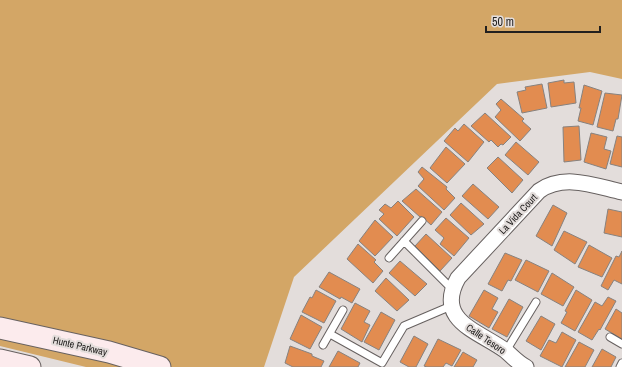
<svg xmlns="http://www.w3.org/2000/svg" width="622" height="367" viewBox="0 0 622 367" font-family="'Archivo Narrow',sans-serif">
  <rect width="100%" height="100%" fill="#e3dddb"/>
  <!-- green -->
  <path fill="#d3a666" d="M 0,0 L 622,0 L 622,79 L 590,72 L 497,84 L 294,277 L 264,367 L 86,367 L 0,346 Z"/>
  <!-- building -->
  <path fill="#e28c50" stroke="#87827f" d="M 564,80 L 564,83 L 574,82 L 576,103 L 551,107 L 548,83 Z
    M 542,84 L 547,108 L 522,113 L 517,92 L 526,90 L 525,87 Z
    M 584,85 L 602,91 L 593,125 L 578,121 L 581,108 L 579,108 Z
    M 605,93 L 622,95 L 618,119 L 616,119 L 613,131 L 597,127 Z
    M 501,99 L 524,119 L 522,121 L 531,129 L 520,141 L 495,117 L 501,110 L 496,104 Z
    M 485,113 L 511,137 L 503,145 L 501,144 L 498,147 L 491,140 L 489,142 L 471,126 Z
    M 464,124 L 484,142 L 468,162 L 444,141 L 455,128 L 458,131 Z
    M 579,126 L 581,160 L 564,162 L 563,127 Z
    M 591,133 L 607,137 L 604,149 L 611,151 L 606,169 L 584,162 Z
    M 617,136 L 622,137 L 622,167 L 610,164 Z
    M 516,142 L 539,162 L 528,175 L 505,155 Z
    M 446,147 L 465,164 L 447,183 L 430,168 Z
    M 498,157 L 523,180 L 512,193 L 487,168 Z
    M 422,167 L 447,187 L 446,189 L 455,198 L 444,210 L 418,186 L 424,179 L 418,172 Z
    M 473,184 L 499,207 L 488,219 L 462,196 Z
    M 416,189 L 442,212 L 431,225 L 421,216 L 420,217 L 402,201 Z
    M 398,201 L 414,217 L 397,236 L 379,219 L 384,214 L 379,210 L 385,204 L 391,208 Z
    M 461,203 L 484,224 L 471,235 L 450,215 Z
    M 553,205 L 567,213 L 552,246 L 536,236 Z
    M 608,209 L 622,212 L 622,237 L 604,233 Z
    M 446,218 L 469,238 L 454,256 L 440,244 L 444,238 L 435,230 Z
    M 375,220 L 393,237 L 375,256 L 359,241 Z
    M 564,231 L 587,242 L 575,264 L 554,250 Z
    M 426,234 L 452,258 L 440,271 L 415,246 Z
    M 358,244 L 376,260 L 374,262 L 383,271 L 373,283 L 347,259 Z
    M 589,245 L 612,258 L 602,277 L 578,267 Z
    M 622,251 L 622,284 L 614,280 L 608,290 L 601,286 L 616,256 L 619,257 Z
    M 505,253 L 522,260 L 511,281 L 508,280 L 502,291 L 488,284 Z
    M 526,260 L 549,271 L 538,292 L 515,280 Z
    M 400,261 L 427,284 L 415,296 L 389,273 Z
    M 329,272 L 360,289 L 352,303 L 341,297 L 340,299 L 319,287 Z
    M 552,273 L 574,287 L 563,306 L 541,294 Z
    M 386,278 L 409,300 L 397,311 L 375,291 Z
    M 316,290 L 336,301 L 324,323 L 302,312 L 310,297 L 312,298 Z
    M 484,290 L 498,298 L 492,309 L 498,312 L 489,328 L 469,316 Z
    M 576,290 L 592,300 L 575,331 L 561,323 L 567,312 L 565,311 Z
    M 608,297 L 616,301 L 600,330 L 599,329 L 592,340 L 578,332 L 595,302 L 602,306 Z
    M 509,299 L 523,307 L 507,337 L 492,329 Z
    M 355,303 L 370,311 L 364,322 L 370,325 L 362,342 L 341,329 Z
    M 616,309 L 622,313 L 622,339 L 605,329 Z
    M 381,312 L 395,320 L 379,350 L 364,342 Z
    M 301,315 L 322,327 L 310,349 L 290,339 Z
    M 541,316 L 555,324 L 541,350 L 526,341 Z
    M 562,332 L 576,340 L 562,367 L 540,356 L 549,340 L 556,343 Z
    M 414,336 L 428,344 L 416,367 L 409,367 L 400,362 Z
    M 438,339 L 461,350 L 452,366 L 446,363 L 443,367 L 427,367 L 424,366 Z
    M 579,342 L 594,350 L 585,367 L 565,367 Z
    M 290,346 L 312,354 L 312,356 L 324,361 L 321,367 L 293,367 L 285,363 Z
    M 602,349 L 616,357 L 611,367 L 592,367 Z
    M 338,351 L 360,363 L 358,367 L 329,367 Z
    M 463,352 L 477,360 L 473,367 L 454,367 Z"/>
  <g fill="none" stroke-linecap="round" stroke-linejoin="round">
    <!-- service casing -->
    <g stroke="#676160" stroke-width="9">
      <path id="service" d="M 404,241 L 452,289
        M 389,258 L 422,221
        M 330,334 L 382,363 L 404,326 L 451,306
        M 610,337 L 622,344
        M 323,345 L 343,310
        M 506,351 L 536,302
        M 620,367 L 622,363"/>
    </g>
    <!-- minor casing -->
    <g stroke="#676160" stroke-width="17">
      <path id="minor" d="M 526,367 C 518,363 513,357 506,351 C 479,331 434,321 458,278 L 539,191 C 564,173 595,186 622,192"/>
    </g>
    <!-- secondary casing -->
    <g stroke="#676160" stroke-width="23">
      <path id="secondary" d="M 0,328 L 109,352 L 160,367
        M 0,360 L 30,367"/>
    </g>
    <!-- service -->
    <use href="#service" stroke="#fff" stroke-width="7"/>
    <!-- minor -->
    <use href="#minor" stroke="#fff" stroke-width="15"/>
    <!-- secondary -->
    <use href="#secondary" stroke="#fcebed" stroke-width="21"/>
  </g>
  <g text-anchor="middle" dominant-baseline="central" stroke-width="4" stroke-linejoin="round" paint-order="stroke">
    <!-- street labels -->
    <g font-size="10" fill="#22201f" stroke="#e3dddb">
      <text transform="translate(518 214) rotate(-47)">La Vida Court</text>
      <text transform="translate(486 339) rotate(34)">Calle Tesoro</text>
      <text transform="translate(80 346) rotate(13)">Hunte Parkway</text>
    </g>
  </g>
  <!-- scale -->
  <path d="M486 26v6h114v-6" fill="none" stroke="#22201f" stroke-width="2"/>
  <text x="492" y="26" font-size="12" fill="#22201f" stroke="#e3dddb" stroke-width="3" paint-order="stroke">50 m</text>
</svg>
